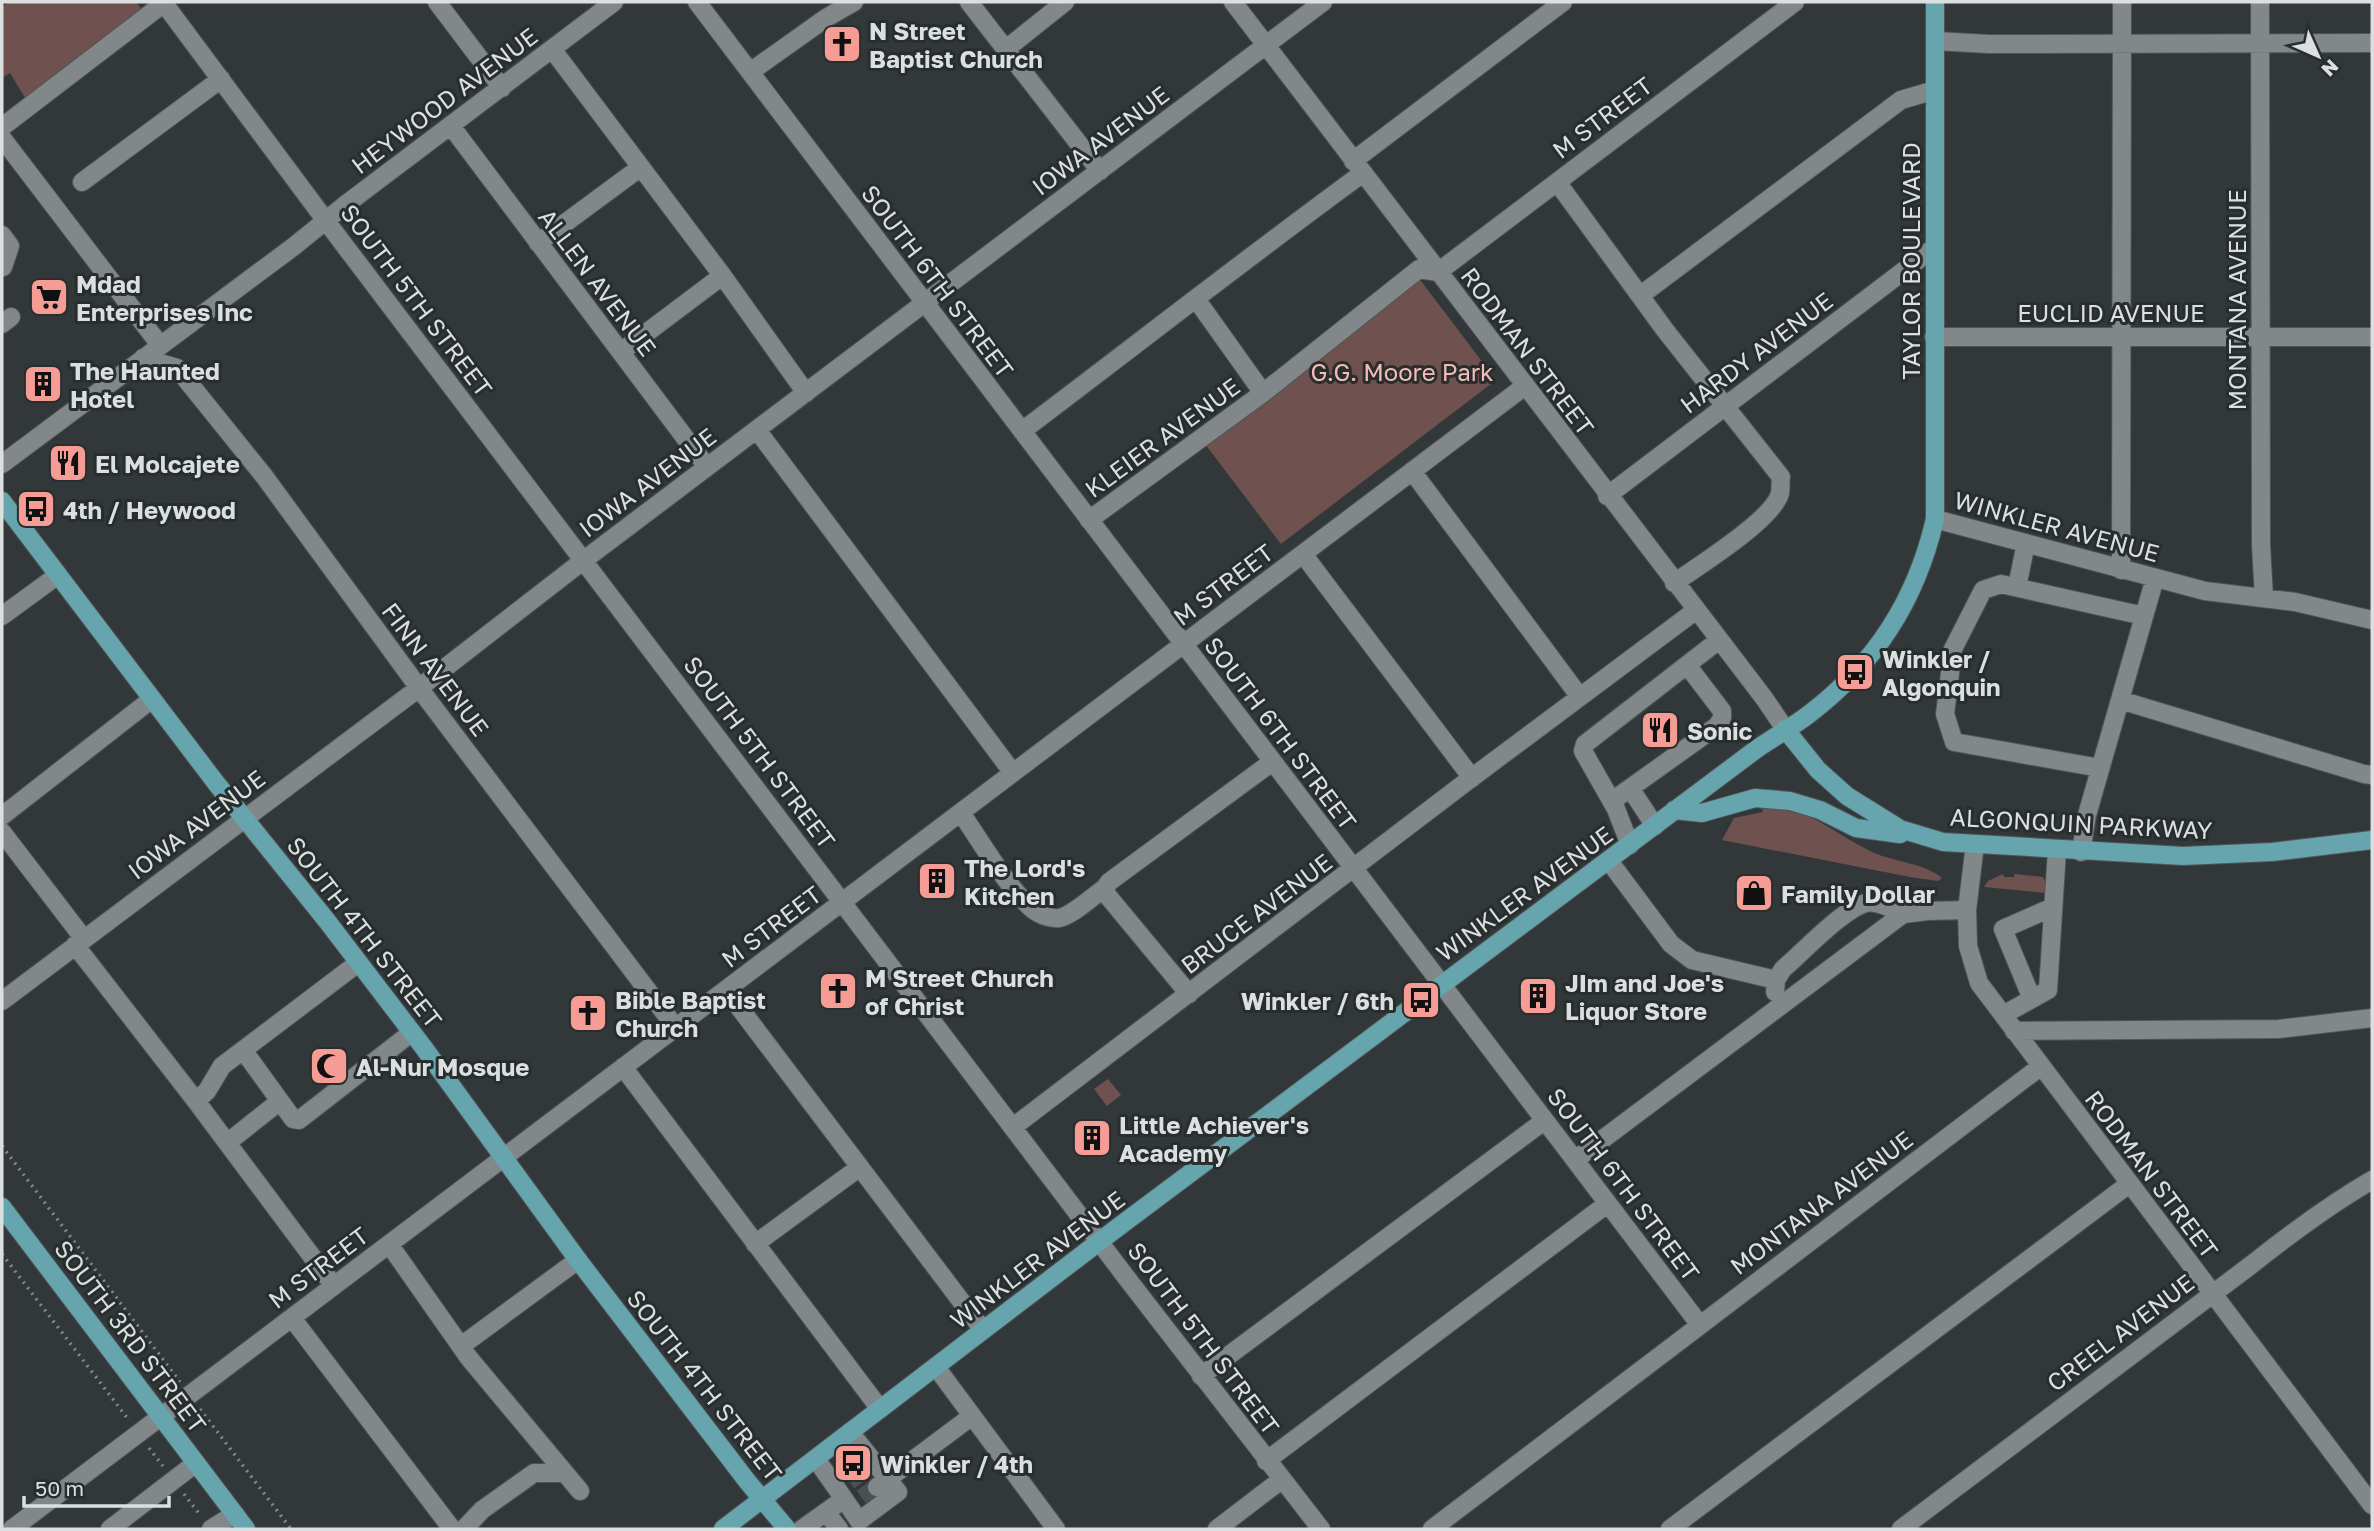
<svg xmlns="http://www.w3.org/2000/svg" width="2374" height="1531" viewBox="0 0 2374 1531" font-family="'Golos Text',sans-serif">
  <rect width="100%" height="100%" fill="#323839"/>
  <!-- green -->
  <path fill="#6f524f" d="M 9,2 L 136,2 L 144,12 L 27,101 L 10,73 L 2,78 L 2,7 Z
    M 1418,277 L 1496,380 L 1281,544 L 1205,444 Z
    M 1762,807 L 1788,809 L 1788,811 L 1800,814 L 1801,812 C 1826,824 1849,841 1874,853 C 1895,862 1924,863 1942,878 L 1938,881 L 1910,877 L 1722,840 L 1734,818 L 1763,812 Z
    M 2003,874 L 2004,877 L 2014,877 L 2014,874 L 2043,877 L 2047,885 L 2046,893 L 1984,887 L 1988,881 Z
    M 1108,1079 L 1121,1095 L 1107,1106 L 1094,1089 Z"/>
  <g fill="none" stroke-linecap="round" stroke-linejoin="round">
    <!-- minor-tunnel -->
    <path stroke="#4b5152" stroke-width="18" stroke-dasharray="18 9" stroke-linecap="butt" d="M 849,1481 L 864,1470
      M 862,1498 L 877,1487"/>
    <!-- minor casing -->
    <g stroke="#505555" stroke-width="20">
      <path id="minor" d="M 163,2 L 326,221 L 1129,1281 L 1321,1529
        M 437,2 L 502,88
        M 697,2 L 1700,1325
        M 969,2 L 1100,171
        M 1233,2 L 1764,698 L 1785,729
        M 2260,2 L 2261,545 L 2264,598
        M 1935,41 L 1989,44 L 2372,43
        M 552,49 L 722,275 L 806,393
        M 1006,49 L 1065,2
        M 750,72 L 826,18 L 854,2
        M 451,126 L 707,467
        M 2,127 L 164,3
        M 2,138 L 160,345
        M 1353,161 L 1563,2
        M 82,182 L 221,79
        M 1557,182 L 1665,330 L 1781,477 C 1780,482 1781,488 1780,493 C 1774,519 1697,567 1674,583
        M 2,235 L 10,246 L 3,267
        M 538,243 L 641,167
        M 1641,295 L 1901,100 L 1935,90
        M 1196,299 L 1263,393
        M 2,324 L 11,317
        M 1934,337 L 2372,337
        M 621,352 L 722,276
        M 143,358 L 177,368 L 264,476 L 419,688 L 676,1028
        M 757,430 L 1013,773
        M 1022,431 C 1136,345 1248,257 1363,173
        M 2,464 L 293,247 L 345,205 L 614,2
        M 1412,471 L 1580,697
        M 1607,496 L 1935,247
        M 1935,519 L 2205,591 L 2295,602 L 2372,620
        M 1089,520 L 1263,393 L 1419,269 L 1438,272 L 1795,2
        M 1303,554 L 1472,778
        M 2121,570 L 2122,2
        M 2017,587 L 2026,543
        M 2,616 L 58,575
        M 2120,700 L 2364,774 L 2372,775
        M 2100,768 L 1954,742 L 1945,714 L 1953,649 L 1983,590 L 2001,584 L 2144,616
        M 1630,788 L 1655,826
        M 1612,801 L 1717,726 L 1722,718 L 1722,711 L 1687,665
        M 961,813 C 982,843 1003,881 1029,906 C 1037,914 1049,919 1059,918 C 1072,916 1094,895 1105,888
        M 2,816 L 152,699
        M 2,832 L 84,939
        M 1975,844 L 1967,910 L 1968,946 L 1979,983 L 2372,1505
        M 1630,845 L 1616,809 L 1583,751 L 1585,744 L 1719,640
        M 2081,852 L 2087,815 L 2155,578
        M 1609,861 L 1671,944 L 1692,960 L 1776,980
        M 75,945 L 196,1101 L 334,1286
        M 726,990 L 983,1330
        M 1775,992 L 1776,980 L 1783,969 C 1803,952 1843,909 1866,903 C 1878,900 1892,909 1903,914
        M 1189,994 L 1107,895 L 1105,888 L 1109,882 L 1272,762
        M 2032,999 L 2003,929 L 2053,907
        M 2,1001 L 419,688 L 584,560 L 1323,2
        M 2003,1015 L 2048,990 L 2057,850
        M 2014,1031 L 2279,1029 L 2372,1018
        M 623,1067 L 880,1409
        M 196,1101 L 207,1091 L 222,1066 L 358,963
        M 280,1101 L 293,1119 L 299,1120 L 411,1033
        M 1013,1127 L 1466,782 L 1695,611
        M 227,1143 L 280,1101 L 243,1050
        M 1575,1160 L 1903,914 L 1928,911 L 1967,910
        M 389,1244 L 469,1358 L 580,1491
        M 755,1244 L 860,1167
        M 292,1318 L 452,1529
        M 461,1346 L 578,1260
        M 936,1367 L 1056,1529
        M 1201,1376 L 1544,1121
        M 816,1459 L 844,1499
        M 1266,1461 L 1607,1204
        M 877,1487 L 972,1416
        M 826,1512 L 839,1529
        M 12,1529 L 1525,386
        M 110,1529 L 196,1463
        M 211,1529 L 235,1514
        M 464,1529 L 482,1510 L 534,1473 L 564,1473
        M 802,1529 L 844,1499 L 859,1521 L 898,1492 L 850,1432
        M 1217,1529 L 1281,1480
        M 1432,1529 L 2040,1067
        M 1670,1529 L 2129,1184
        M 1901,1529 L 2251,1265 C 2290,1234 2329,1205 2372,1180"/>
    </g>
    <!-- major casing -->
    <g stroke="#505555" stroke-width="20">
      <path id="major" d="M 2,501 L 216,783 L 327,921 L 424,1048 L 578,1260 L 747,1481 L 787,1529
        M 1785,729 L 1818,770 L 1847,796 L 1900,829 L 1943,842 L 2183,856 L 2272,852 L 2372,840
        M 1674,810 L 1702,813 L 1755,798 L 1790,801 L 1820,810 L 1856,828 L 1900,834
        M 2,1207 L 246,1529
        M 723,1529 L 1121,1225 L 1758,748 C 1774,737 1792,727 1808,715 C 1875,664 1916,601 1935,519 L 1935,2"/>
    </g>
    <!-- path -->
    <path stroke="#838889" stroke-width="3.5" stroke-dasharray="2 5" stroke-linecap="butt" d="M 2,1146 L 180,1382
      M 2,1254 L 128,1419
      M 200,1409 L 291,1529
      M 194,1423 L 204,1415
      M 149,1448 L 163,1466
      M 184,1494 L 201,1516"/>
    <!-- minor -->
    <use href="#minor" stroke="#828889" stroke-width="18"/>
    <!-- major -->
    <use href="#major" stroke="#66a4ae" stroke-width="18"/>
  </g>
  <!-- icons -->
  <defs>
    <g id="church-square" transform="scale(2.0125)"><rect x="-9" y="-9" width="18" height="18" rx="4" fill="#f59c95" stroke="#282e2e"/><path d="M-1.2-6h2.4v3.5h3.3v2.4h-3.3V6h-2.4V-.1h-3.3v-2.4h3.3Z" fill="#111"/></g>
    <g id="supermarket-square" transform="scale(2.0125)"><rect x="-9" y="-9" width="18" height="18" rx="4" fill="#f59c95" stroke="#282e2e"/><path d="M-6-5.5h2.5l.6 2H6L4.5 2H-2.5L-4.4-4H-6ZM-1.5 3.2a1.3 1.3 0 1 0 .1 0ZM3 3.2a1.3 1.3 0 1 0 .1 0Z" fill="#111"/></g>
    <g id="building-square" transform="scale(2.0125)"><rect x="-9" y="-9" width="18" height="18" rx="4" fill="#f59c95" stroke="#282e2e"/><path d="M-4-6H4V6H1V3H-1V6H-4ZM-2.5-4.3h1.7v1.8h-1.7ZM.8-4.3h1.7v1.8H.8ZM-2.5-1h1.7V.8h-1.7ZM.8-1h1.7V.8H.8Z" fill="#111"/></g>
    <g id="restaurant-square" transform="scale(2.0125)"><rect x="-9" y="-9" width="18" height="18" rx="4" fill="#f59c95" stroke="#282e2e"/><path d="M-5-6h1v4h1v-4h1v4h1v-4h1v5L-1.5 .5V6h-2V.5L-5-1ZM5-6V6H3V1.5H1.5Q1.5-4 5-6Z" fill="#111"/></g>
    <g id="bus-square" transform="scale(2.0125)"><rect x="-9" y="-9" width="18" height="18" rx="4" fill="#f59c95" stroke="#282e2e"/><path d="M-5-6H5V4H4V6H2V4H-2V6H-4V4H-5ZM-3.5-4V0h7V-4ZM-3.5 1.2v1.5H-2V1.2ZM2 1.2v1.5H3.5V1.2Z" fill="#111"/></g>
    <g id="shop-square" transform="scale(2.0125)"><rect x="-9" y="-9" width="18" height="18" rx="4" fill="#f59c95" stroke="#282e2e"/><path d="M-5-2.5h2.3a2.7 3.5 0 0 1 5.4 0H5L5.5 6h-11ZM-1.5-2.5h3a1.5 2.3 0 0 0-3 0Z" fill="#111"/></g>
    <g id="mosque-square" transform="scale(2.0125)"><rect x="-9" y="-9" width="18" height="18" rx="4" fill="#f59c95" stroke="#282e2e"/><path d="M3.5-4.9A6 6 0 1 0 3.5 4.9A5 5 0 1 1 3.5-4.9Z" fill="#111"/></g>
  </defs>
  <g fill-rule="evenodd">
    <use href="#church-square" x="842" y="44"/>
    <use href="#supermarket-square" x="49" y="297"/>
    <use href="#building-square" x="43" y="384"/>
    <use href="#restaurant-square" x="68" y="463"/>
    <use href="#bus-square" x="36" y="509"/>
    <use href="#bus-square" x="1855" y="672"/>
    <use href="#restaurant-square" x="1660" y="730"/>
    <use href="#building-square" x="937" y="881"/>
    <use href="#shop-square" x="1754" y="893"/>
    <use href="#church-square" x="838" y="991"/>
    <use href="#building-square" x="1538" y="996"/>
    <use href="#bus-square" x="1421" y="1000"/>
    <use href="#church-square" x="588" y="1013"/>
    <use href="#mosque-square" x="329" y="1066"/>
    <use href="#building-square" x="1092" y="1138"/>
    <use href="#bus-square" x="853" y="1463"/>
  </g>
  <g text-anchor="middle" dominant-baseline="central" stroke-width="6" stroke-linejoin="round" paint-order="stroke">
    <!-- poi labels -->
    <g font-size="24" font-weight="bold" fill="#dbdfdf" stroke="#282e2e" text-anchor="start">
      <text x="869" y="30">N Street<tspan x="869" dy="28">Baptist Church</tspan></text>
      <text x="76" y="283">Mdad<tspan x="76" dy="28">Enterprises Inc</tspan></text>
      <text x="70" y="370">The Haunted<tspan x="70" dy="28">Hotel</tspan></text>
      <text x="95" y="463">El Molcajete</text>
      <text x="63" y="509">4th / Heywood</text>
      <text x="1882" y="658">Winkler /<tspan x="1882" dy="28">Algonquin</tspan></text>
      <text x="1687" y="730">Sonic</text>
      <text x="964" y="867">The Lord's<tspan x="964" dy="28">Kitchen</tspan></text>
      <text x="1781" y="893">Family Dollar</text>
      <text x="865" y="977">M Street Church<tspan x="865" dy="28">of Christ</tspan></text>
      <text x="1565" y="982">JIm and Joe's<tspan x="1565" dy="28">Liquor Store</tspan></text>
      <text x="615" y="999">Bible Baptist<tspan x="615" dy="28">Church</tspan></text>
      <text x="1394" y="1000" text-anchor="end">Winkler / 6th</text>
      <text x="356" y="1066">Al-Nur Mosque</text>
      <text x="1119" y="1124">Little Achiever's<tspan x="1119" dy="28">Academy</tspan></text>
      <text x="880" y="1463">Winkler / 4th</text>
    </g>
    <!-- street labels -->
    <g font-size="24" fill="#dbdfdf" stroke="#282e2e">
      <text transform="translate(444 100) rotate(-37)">HEYWOOD AVENUE</text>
      <text transform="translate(1602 117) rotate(-37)">M STREET</text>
      <text transform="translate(1100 140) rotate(-37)">IOWA AVENUE</text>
      <text transform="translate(1910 261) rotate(-90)">TAYLOR BOULEVARD</text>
      <text transform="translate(938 281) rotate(53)">SOUTH 6TH STREET</text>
      <text transform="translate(598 282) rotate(53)">ALLEN AVENUE</text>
      <text transform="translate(417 300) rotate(53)">SOUTH 5TH STREET</text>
      <text transform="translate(2236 300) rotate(-90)">MONTANA AVENUE</text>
      <text x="2111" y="312">EUCLID AVENUE</text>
      <text transform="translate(1528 351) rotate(53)">RODMAN STREET</text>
      <text transform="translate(1756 352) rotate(-37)">HARDY AVENUE</text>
      <text transform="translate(1162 437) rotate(-36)">KLEIER AVENUE</text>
      <text transform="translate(647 482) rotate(-37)">IOWA AVENUE</text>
      <text transform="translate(2057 526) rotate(15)">WINKLER AVENUE</text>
      <text transform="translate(1223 584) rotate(-37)">M STREET</text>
      <text transform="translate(436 669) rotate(53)">FINN AVENUE</text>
      <text transform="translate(1281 733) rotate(53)">SOUTH 6TH STREET</text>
      <text transform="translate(760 752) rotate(53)">SOUTH 5TH STREET</text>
      <text transform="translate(2081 823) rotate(3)">ALGONQUIN PARKWAY</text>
      <text transform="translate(196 824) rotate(-37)">IOWA AVENUE</text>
      <text transform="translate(1524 893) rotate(-36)">WINKLER AVENUE</text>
      <text transform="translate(1256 913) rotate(-37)">BRUCE AVENUE</text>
      <text transform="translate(771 926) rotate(-37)">M STREET</text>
      <text transform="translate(365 932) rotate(52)">SOUTH 4TH STREET</text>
      <text transform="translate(2152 1174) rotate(53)">RODMAN STREET</text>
      <text transform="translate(1624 1184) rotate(53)">SOUTH 6TH STREET</text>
      <text transform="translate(1821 1202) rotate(-37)">MONTANA AVENUE</text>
      <text transform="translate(1037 1259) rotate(-37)">WINKLER AVENUE</text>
      <text transform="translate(318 1267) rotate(-37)">M STREET</text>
      <text transform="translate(2120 1332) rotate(-37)">CREEL AVENUE</text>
      <text transform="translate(131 1336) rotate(53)">SOUTH 3RD STREET</text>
      <text transform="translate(1204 1338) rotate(53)">SOUTH 5TH STREET</text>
      <text transform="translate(705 1385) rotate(52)">SOUTH 4TH STREET</text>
    </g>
    <!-- park labels -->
    <g font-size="24" fill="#f6bbb6" stroke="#282e2e">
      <text x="1402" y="371">G.G. Moore Park</text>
    </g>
  </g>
  <!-- border -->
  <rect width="2374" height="1531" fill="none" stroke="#dbdfdf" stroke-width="7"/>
  <!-- north arrow -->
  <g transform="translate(2318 56) rotate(135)" stroke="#282e2e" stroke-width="5" paint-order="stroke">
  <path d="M0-5L12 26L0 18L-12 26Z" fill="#dbdfdf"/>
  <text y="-10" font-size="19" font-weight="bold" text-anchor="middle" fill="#dbdfdf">N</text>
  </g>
  <!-- scale -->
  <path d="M24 1496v10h145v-10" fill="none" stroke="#dbdfdf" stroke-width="3.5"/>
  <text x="35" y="1496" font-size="21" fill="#dbdfdf" stroke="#282e2e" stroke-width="5" paint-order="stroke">50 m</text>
</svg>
